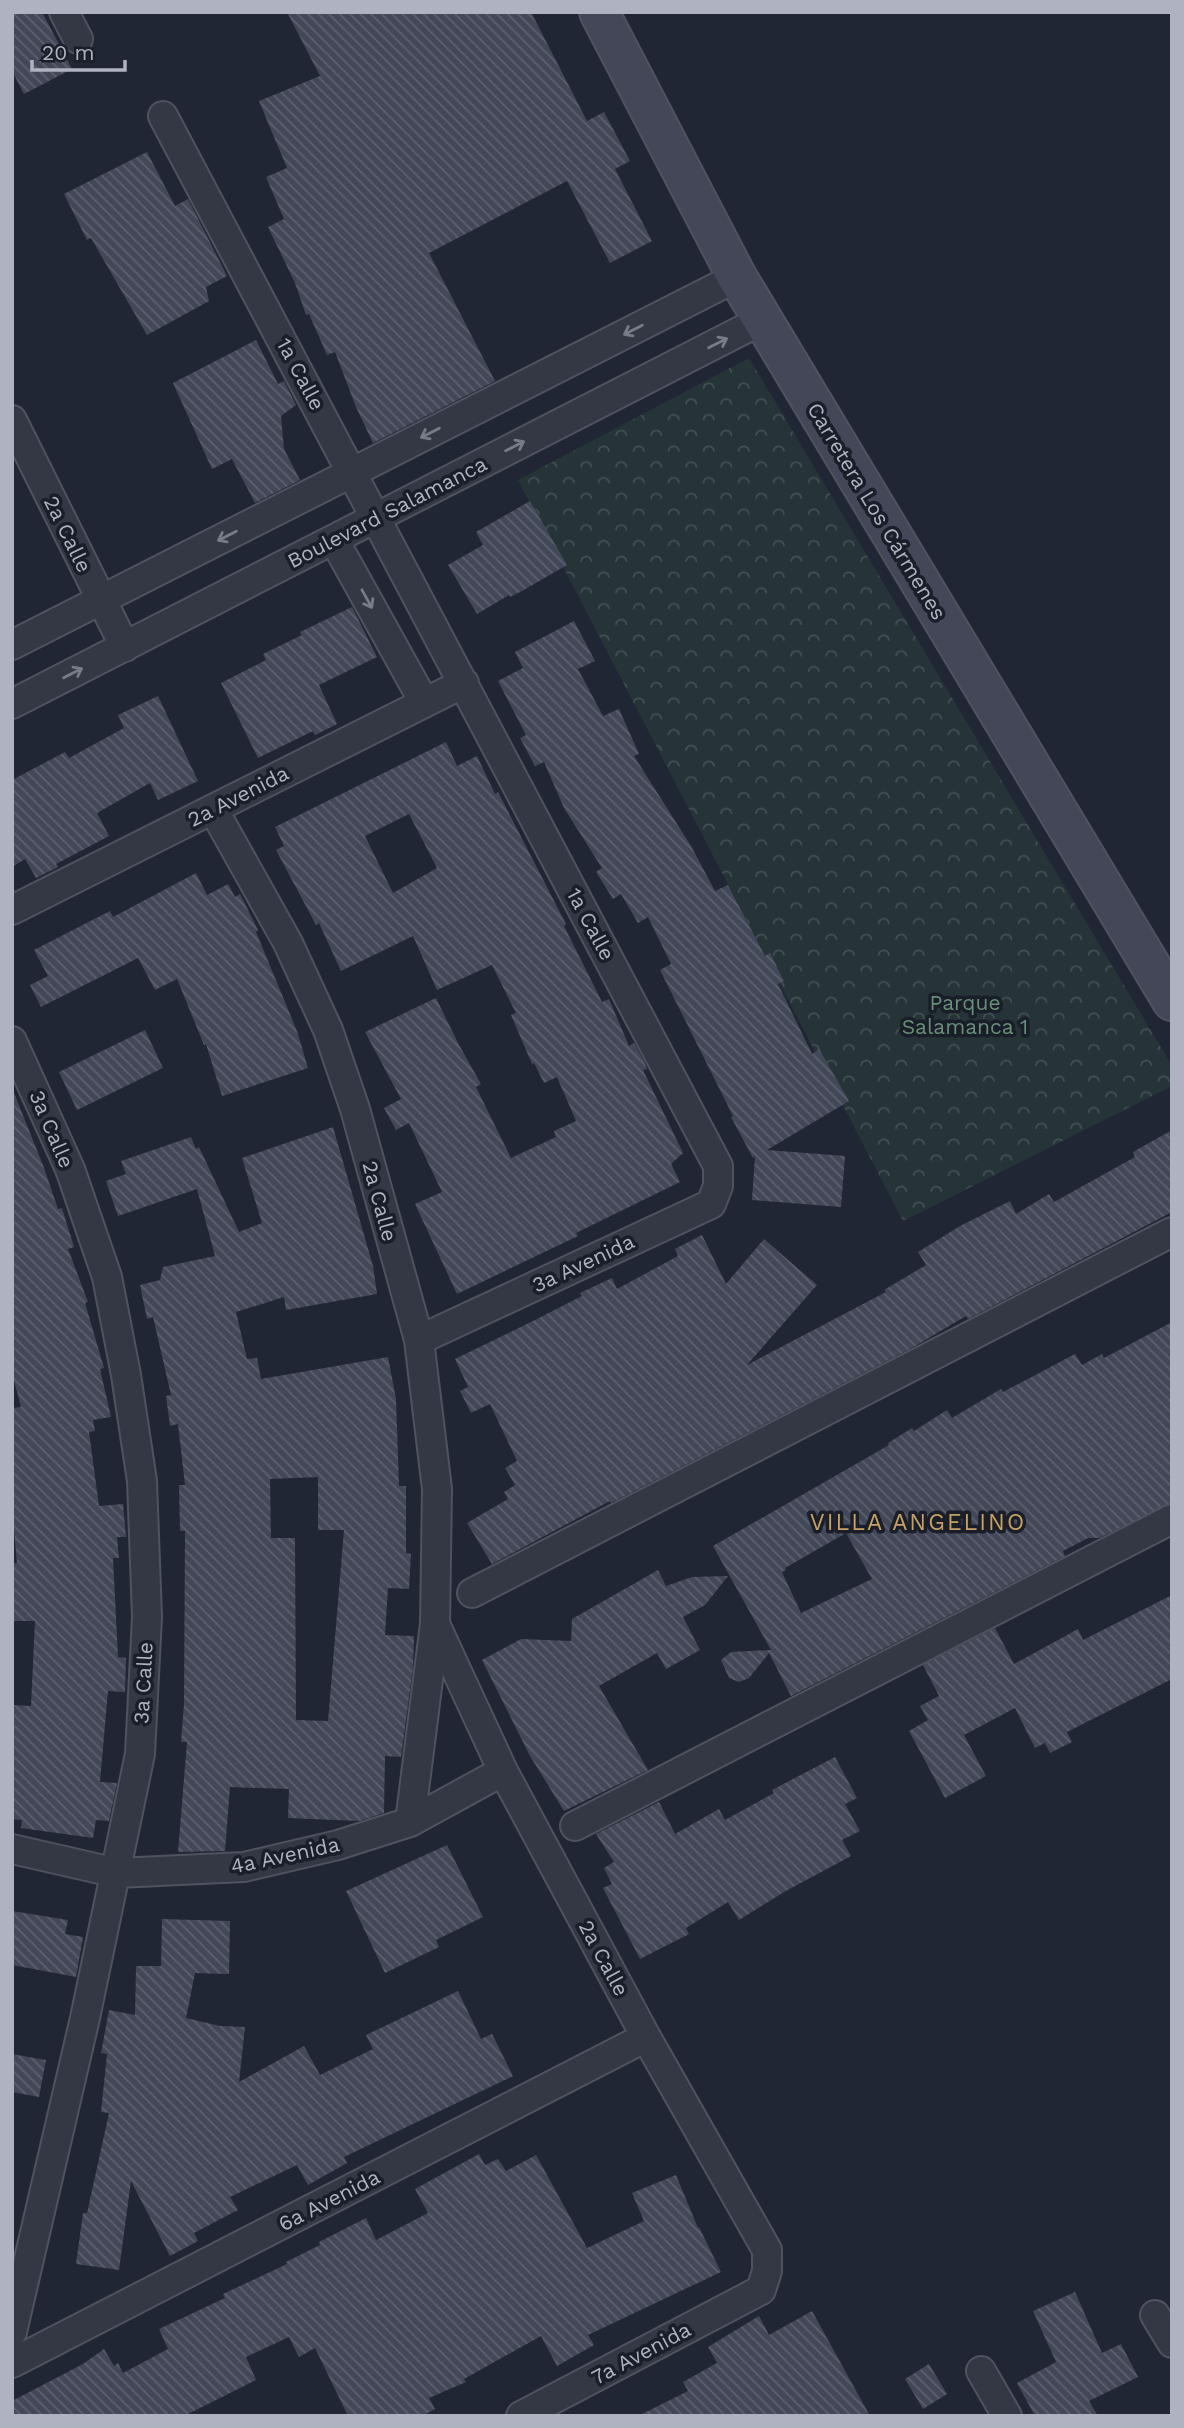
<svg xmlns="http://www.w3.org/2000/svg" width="1184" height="2428" viewBox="0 0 1184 2428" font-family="'Work Sans',sans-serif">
  <defs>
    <pattern id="park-crowns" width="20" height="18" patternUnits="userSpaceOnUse" patternTransform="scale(1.75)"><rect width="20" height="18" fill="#263438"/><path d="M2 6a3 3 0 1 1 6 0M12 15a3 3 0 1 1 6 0" fill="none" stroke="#434f53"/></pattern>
    <pattern id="building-back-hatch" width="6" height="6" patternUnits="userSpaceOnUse" patternTransform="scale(1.75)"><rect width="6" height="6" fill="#434858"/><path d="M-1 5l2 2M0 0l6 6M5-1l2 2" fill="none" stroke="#5c606e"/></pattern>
  </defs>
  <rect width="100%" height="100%" fill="#212634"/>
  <!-- park -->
  <path fill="url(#park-crowns)" d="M 749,358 L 1172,1066 L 1172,1086 L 903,1221 L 518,480 Z"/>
  <!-- building -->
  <path fill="url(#building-back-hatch)" fill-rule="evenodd" d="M 12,12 L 42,12 L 72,69 L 24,94 L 12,71 Z
    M 287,12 L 531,12 L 587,121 L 604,112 L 630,161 L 615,169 L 652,241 L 610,263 L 567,181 L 429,253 L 495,381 L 373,443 L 356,407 L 335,352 L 327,355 L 309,314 L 306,315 L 295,283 L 268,227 L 284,219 L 266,177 L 287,168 L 259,101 L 320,76 Z
    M 147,152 L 175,206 L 188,199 L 227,276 L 206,287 L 209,301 L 147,335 L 91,238 L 87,240 L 64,194 Z
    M 256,340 L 278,384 L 284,381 L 296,405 L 281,416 L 284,449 L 300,480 L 255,503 L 232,459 L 212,469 L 173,383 Z
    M 530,501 L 567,565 L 522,591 L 510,597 L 509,595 L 477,614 L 448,565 L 483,545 L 476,532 Z
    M 352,607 L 377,657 L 319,685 L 337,724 L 315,735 L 313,731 L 258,758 L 221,683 L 266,660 L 263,654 L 302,635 L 300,632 Z
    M 574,621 L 595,661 L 578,669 L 603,716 L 619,709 L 639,754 L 634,756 L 691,846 L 715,891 L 728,885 L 765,956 L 770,953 L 784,981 L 778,984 L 812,1054 L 819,1049 L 849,1101 L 767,1150 L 845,1156 L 841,1207 L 752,1200 L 755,1156 L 753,1158 L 731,1117 L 733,1116 L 660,970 L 671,964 L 648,917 L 638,923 L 621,894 L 613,899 L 596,872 L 602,868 L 564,808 L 544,762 L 535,766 L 520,738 L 526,735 L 498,681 L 523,668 L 515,652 Z
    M 158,696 L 198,781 L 158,800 L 150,783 L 97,813 L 109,836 L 56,864 L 58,867 L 36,878 L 25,859 L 12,867 L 12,780 L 65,752 L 69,758 L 124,728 L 118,715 Z
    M 446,742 L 457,766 L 477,756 L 495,794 L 498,792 L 566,924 L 564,926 L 602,1002 L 609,999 L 629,1046 L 634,1043 L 644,1061 L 647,1069 L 643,1070 L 683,1153 L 671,1164 L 680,1182 L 576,1233 L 578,1236 L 457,1294 L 415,1204 L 442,1192 L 409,1123 L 396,1130 L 384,1108 L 401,1099 L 365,1032 L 436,998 L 458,1043 L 481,1084 L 476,1087 L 511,1158 L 556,1137 L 554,1131 L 576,1121 L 557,1077 L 544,1083 L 534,1063 L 532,1064 L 511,1015 L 516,1013 L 492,965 L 437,990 L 413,936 L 341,971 L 319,923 L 316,925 L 276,850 L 284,846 L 275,827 ZM 409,814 L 437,868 L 393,893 L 365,836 Z
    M 196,873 L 207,895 L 228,884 L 235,897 L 240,894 L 258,930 L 256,932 L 297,1031 L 308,1068 L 222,1096 L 206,1044 L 204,1045 L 177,979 L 155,990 L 138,958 L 41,1007 L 30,985 L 48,976 L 34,950 L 110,911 L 113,917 Z
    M 145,1030 L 163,1068 L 77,1110 L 59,1072 Z
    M 12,1093 L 14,1093 L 43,1165 L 58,1209 L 62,1208 L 74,1247 L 68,1249 L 88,1302 L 85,1303 L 104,1368 L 100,1369 L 111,1417 L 93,1420 L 95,1431 L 89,1432 L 99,1506 L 123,1504 L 126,1537 L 117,1537 L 119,1558 L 113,1558 L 118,1657 L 126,1658 L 125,1692 L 108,1691 L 100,1782 L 117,1783 L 109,1821 L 96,1820 L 93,1838 L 21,1828 L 22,1820 L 12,1819 L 12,1705 L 31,1706 L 35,1621 L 12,1621 L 12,1563 L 17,1563 L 12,1509 L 12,1408 L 21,1407 L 12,1373 Z
    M 333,1127 L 373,1266 L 377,1294 L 286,1310 L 284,1297 L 236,1312 L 247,1359 L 257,1358 L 261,1379 L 388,1357 L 396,1399 L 399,1486 L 406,1486 L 406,1553 L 411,1554 L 409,1589 L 388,1588 L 385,1635 L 414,1636 L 413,1668 L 401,1757 L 385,1756 L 384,1813 L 359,1821 L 288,1818 L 289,1789 L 230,1787 L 225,1851 L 178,1852 L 187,1742 L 181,1742 L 184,1704 L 185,1531 L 180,1531 L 179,1485 L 185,1485 L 178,1424 L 170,1426 L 166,1396 L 171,1395 L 153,1317 L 147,1319 L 140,1285 L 160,1280 L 163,1267 L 215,1256 L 197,1189 L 118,1216 L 106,1181 L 126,1174 L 121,1161 L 191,1137 L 196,1149 L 199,1147 L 239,1232 L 262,1223 L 242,1158 ZM 318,1477 L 318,1530 L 344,1530 L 328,1721 L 296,1720 L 295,1538 L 271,1538 L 270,1479 Z
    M 1172,1130 L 1172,1212 L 968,1319 L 966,1316 L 910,1349 L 611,1503 L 610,1501 L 492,1564 L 467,1523 L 508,1499 L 504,1492 L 515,1485 L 505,1468 L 517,1461 L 490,1404 L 471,1413 L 460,1391 L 468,1387 L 455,1359 L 537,1319 L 582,1296 L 580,1293 L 612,1278 L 617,1289 L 678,1256 L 675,1249 L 702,1235 L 726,1284 L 764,1239 L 817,1285 L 747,1365 L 886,1292 L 884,1290 L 926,1265 L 918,1252 L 960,1226 L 1010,1201 L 1016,1214 L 1049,1194 L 1054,1202 L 1135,1157 L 1133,1152 Z
    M 1172,1322 L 1172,1503 L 1099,1538 L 1088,1538 L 1063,1551 L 1065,1556 L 791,1696 L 769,1653 L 749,1678 L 739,1682 L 729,1678 L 721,1660 L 731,1652 L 771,1650 L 713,1546 L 889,1445 L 888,1443 L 912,1428 L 914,1431 L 947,1410 L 952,1418 L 1001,1389 L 1003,1392 L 1075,1354 L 1082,1365 L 1102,1354 L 1104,1358 ZM 846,1533 L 872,1579 L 801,1613 L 782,1572 L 786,1570 L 785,1568 Z
    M 658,1570 L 666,1586 L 692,1577 L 728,1576 L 705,1605 L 683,1617 L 700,1650 L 666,1669 L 657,1653 L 599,1686 L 648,1770 L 564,1811 L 530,1756 L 482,1660 L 521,1639 L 571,1641 L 572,1619 Z
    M 1172,1595 L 1172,1679 L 1067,1732 L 1072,1742 L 1050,1753 L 1045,1743 L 1035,1748 L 1015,1708 L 964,1735 L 986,1776 L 945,1798 L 909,1731 L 928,1720 L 920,1706 L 939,1696 L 923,1665 L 995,1628 L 1014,1664 L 1078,1629 L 1083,1640 Z
    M 835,1757 L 857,1798 L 845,1804 L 860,1831 L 842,1840 L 851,1856 L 784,1892 L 739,1920 L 728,1902 L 686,1928 L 689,1934 L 640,1959 L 603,1888 L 612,1884 L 604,1868 L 614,1862 L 596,1834 L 659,1802 L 675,1834 L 719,1809 L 725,1820 L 774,1793 L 772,1790 Z
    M 447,1845 L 483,1917 L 436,1940 L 439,1947 L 385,1973 L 346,1891 Z
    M 12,1911 L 68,1920 L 65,1934 L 83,1937 L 76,1977 L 12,1965 Z
    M 162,1919 L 230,1921 L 229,1974 L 195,1973 L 186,2018 L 220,2026 L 245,2027 L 239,2082 L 304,2046 L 320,2075 L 373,2049 L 366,2035 L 458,1991 L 481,2039 L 492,2034 L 513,2076 L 344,2157 L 347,2163 L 308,2185 L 297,2165 L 230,2197 L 238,2210 L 194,2233 L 198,2241 L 170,2256 L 131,2181 L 119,2270 L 76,2264 L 83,2213 L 87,2213 L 109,2113 L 101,2112 L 107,2054 L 101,2053 L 109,2010 L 135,2015 L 136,1966 L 161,1966 Z
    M 12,2054 L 46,2060 L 39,2097 L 12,2092 Z
    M 479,2154 L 485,2165 L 498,2159 L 506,2171 L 536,2155 L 587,2248 L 644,2221 L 632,2193 L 676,2175 L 698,2228 L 699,2227 L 721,2272 L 588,2335 L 594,2345 L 557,2366 L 541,2336 L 464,2379 L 466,2382 L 429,2398 L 435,2409 L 422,2416 L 348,2416 L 315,2348 L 299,2357 L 289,2337 L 246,2357 L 256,2380 L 184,2416 L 12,2416 L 12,2401 L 83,2364 L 104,2349 L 114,2366 L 118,2363 L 123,2373 L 168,2349 L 159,2329 L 225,2298 L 223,2294 L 287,2264 L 286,2262 L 320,2245 L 319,2242 L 366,2218 L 376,2240 L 428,2213 L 415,2189 Z
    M 1075,2292 L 1102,2353 L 1121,2344 L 1138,2377 L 1089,2401 L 1098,2416 L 1035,2416 L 1017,2383 L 1056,2362 L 1033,2311 Z
    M 812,2311 L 870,2416 L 638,2416 L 688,2391 L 683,2382 L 717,2363 L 708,2347 L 759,2316 L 769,2335 Z
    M 929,2364 L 947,2394 L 923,2409 L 905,2379 Z"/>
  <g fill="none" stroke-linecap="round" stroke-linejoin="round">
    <!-- street casing -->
    <g stroke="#4f535f" stroke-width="32">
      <path id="street" d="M 64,12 L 78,39
        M 163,116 L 718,1166 L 718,1186 L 711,1204 L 419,1340
        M 12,420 L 125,647
        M 334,540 L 424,702
        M 12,645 L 737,277
        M 12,704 L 762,320
        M 213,809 L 288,943 L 328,1030 L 355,1109 L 419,1340 L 437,1489 L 435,1624 L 410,1822
        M 12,910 L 464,683
        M 12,1041 L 70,1169 L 107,1277 L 126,1375 L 142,1481 L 147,1617 L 140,1754 L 85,2018 L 12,2332
        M 472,1593 L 1172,1232
        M 435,1624 L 503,1771 L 646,2037 L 767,2250 L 767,2271 L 761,2290 L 521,2416
        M 575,1826 L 1172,1519
        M 12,1849 L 117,1873 L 244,1867 L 338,1845 L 410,1822 L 503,1771
        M 1155,2315 L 1172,2343
        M 12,2363 L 646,2037
        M 981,2371 L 1007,2416"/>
    </g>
    <!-- secondary casing -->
    <g stroke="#4f535f" stroke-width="42">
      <path id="secondary" d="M 599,12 L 737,277 L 1172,1001"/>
    </g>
    <!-- street -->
    <use href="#street" stroke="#343845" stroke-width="28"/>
    <!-- secondary -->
    <use href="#secondary" stroke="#434757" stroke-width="38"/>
  </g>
  <!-- one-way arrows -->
  <defs><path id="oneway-shaft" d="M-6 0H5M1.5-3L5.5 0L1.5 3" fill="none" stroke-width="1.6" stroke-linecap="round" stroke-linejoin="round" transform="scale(1.75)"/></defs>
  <g stroke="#787c89">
    <use href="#oneway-shaft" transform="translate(633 330) rotate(153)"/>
    <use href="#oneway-shaft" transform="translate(718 343) rotate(-27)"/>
    <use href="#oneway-shaft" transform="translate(430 433) rotate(153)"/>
    <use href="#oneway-shaft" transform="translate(515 446) rotate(-27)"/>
    <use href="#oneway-shaft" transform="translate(227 536) rotate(153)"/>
    <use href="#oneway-shaft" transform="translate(367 599) rotate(61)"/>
    <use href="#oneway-shaft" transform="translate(73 673) rotate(-27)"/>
  </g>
  <g text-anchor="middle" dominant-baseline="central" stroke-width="7" stroke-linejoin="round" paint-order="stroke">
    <!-- street labels -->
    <g font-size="21" fill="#afb3c1" stroke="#1a1e29">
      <text transform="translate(301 374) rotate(62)">1a Calle</text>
      <text transform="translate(877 511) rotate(59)">Carretera Los Cármenes</text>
      <text transform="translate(387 512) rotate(-27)">Boulevard Salamanca</text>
      <text transform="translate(68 534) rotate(64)">2a Calle</text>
      <text transform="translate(238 796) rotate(-27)">2a Avenida</text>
      <text transform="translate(591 924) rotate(62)">1a Calle</text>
      <text transform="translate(52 1129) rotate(67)">3a Calle</text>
      <text transform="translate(380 1201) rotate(75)">2a Calle</text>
      <text transform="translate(583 1263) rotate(-25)">3a Avenida</text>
      <text transform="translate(143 1683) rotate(-87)">3a Calle</text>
      <text transform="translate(285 1855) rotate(-12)">4a Avenida</text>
      <text transform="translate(604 1958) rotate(62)">2a Calle</text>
      <text transform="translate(329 2200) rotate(-27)">6a Avenida</text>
      <text transform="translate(641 2353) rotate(-28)">7a Avenida</text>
    </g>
    <!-- park labels -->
    <g font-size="21" fill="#698f78" stroke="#1a1e29">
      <text x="965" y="1002">Parque<tspan x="965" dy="24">Salamanca 1</tspan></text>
    </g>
    <!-- neighbourhood labels -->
    <g font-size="23" letter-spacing="2" fill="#c7a064" stroke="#1a1e29">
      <text x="918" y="1522">VILLA ANGELINO</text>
    </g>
  </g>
  <!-- border -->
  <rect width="1184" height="2428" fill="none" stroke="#afb3c1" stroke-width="28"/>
  <!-- scale -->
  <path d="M32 60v10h93v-10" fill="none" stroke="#afb3c1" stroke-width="3.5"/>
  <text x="42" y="60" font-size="21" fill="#afb3c1" stroke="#1a1e29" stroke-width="5" paint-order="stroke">20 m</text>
</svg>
